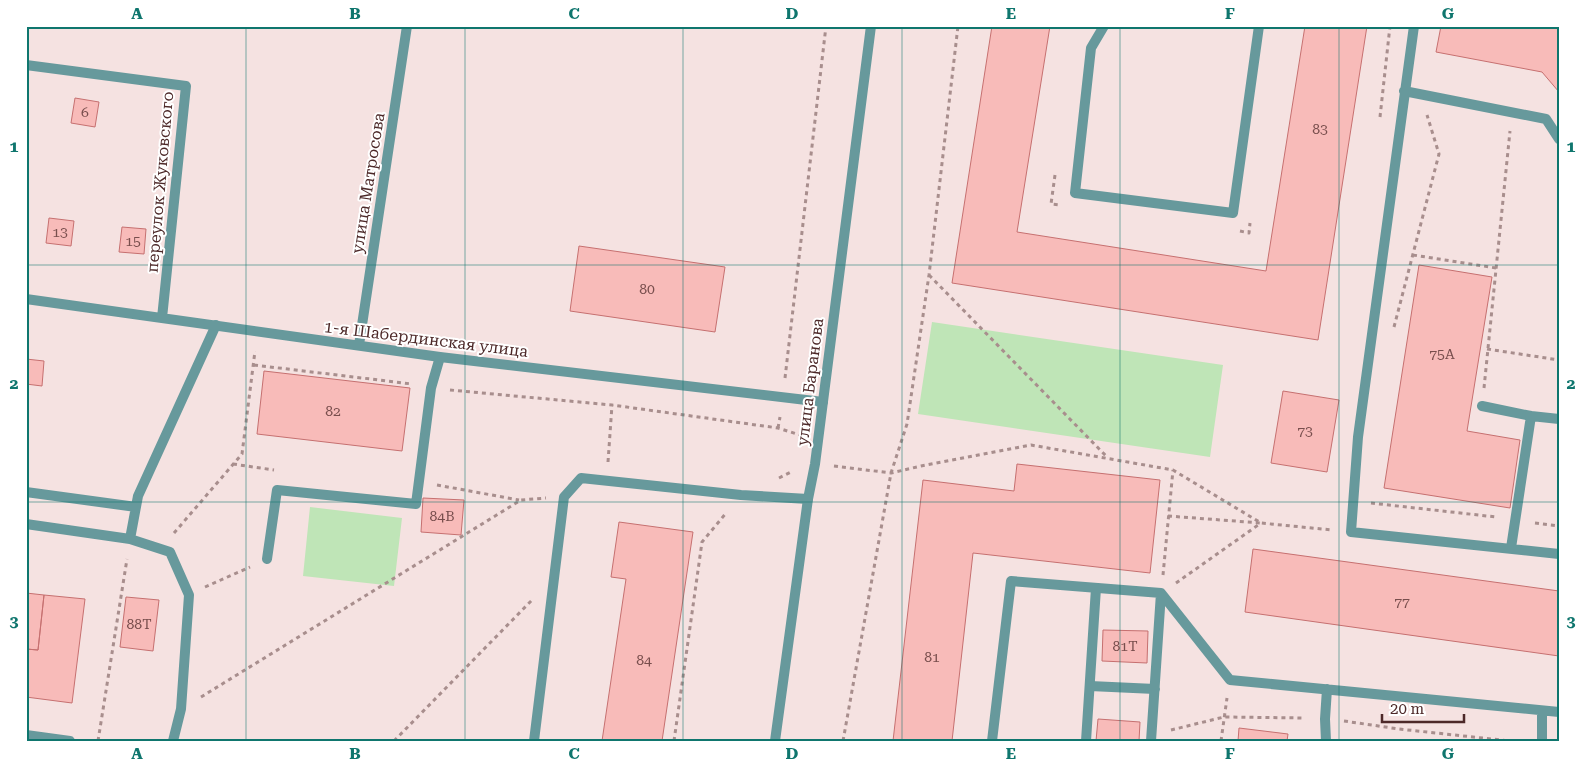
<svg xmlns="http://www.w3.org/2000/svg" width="1585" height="767" viewBox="0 0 1585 767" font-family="'Roboto Serif',serif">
  <rect width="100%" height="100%" fill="#f5e2e1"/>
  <!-- green -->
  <path fill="#bfe5b7" d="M 932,322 L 1223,365 L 1210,457 L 918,414 Z
    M 310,507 L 402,518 L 394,586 L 303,576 Z"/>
  <!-- building -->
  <path fill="#f8bbb9" stroke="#c67070" d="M 992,26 L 1050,26 L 1017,232 L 1266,271 L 1305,26 L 1367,26 L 1318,340 L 952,283 Z
    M 1441,26 L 1559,26 L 1559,92 L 1542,72 L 1436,52 Z
    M 75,98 L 99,102 L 95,127 L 71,123 Z
    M 49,218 L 74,221 L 71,246 L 46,243 Z
    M 122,227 L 146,229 L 144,254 L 119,252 Z
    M 579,246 L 725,267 L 715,332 L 570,311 Z
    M 1419,265 L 1492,277 L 1467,431 L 1520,440 L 1510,508 L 1384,488 Z
    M 26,359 L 44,361 L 42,386 L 26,384 Z
    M 264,371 L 410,388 L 402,451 L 257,434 Z
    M 1283,391 L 1339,400 L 1327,472 L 1271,463 Z
    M 1017,464 L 1160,480 L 1150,573 L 973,553 L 952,741 L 893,741 L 923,480 L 1014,491 Z
    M 423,498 L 464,500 L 461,535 L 421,532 Z
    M 619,522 L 693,532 L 662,741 L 602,741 L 626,579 L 611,577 Z
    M 1253,549 L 1559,591 L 1559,656 L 1245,612 Z
    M 26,593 L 44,595 L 38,650 L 26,649 Z
    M 44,595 L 85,599 L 72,703 L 26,697 L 26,649 L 38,650 Z
    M 126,597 L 159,600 L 153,651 L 120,647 Z
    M 1103,630 L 1148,631 L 1147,663 L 1102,661 Z
    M 1098,719 L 1140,722 L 1139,741 L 1096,741 Z
    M 1239,728 L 1288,734 L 1287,741 L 1238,741 Z"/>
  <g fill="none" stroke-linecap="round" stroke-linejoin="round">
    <!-- path -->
    <path stroke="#a88e8d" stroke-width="3" stroke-dasharray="4 4" stroke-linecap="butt" d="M 1380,117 L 1390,26
      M 1055,175 L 1051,204 L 1061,205
      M 1240,231 L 1249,233 L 1250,223
      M 1413,255 L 1496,268
      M 929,275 L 1108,458
      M 1394,327 L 1439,154 L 1427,115
      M 1487,349 L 1559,360
      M 254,365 L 412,384
      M 785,378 L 826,26
      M 1484,388 L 1510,131
      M 450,390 L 612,405 L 778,428 L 800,435
      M 778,428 L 780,417
      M 608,462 L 612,405
      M 233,464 L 274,470
      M 834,466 L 891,473 L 921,466 L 1031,445 L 1173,470 L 1261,523 L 1332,530
      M 779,478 L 793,471
      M 437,485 L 519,500
      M 1371,503 L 1496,517
      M 1168,516 L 1261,523
      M 1535,523 L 1559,526
      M 174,533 L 242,454 L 255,351
      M 1163,575 L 1173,470
      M 1176,583 L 1261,523
      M 205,587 L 250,567
      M 201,697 L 521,500 L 546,498
      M 1344,721 L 1399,729 L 1510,741
      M 1171,730 L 1224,717 L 1305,718
      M 98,741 L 127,559
      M 394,741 L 532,600
      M 674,741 L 702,542 L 727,512
      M 843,741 L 891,473 L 907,424 L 929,275 L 958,26
      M 1221,741 L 1227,698"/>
    <!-- service -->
    <path stroke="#67999c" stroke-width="10" d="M 1104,26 L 1091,48 L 1075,193 L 1233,213 L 1259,26
      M 1414,26 L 1358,437 L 1351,532 L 1559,554
      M 1404,91 L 1546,119 L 1559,139
      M 1482,406 L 1531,416
      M 26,492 L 136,507
      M 26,524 L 130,539 L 170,552 L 189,595 L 181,709 L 173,741
      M 130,539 L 138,496 L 216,325
      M 1511,548 L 1531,416 L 1559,419
      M 267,559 L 277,490 L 416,504 L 431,388 L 440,357
      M 1090,686 L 1155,689
      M 26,735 L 70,741
      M 534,741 L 564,497 L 581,478 L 741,495 L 808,499
      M 992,741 L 1011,581 L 1161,593 L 1230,680 L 1559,712
      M 1086,741 L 1096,588
      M 1151,741 L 1161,593
      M 1326,741 L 1325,719 L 1327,689
      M 1542,741 L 1542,711"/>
    <!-- minor -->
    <path stroke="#67999c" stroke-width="10" d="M 26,65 L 186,86 L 162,318
      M 26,299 L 440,357 L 823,402
      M 359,345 L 407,26"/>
    <!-- tertiary -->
    <path stroke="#67999c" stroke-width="10" d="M 775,741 L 808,499 L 815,464 L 871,26"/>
  </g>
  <!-- grid -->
  <path fill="none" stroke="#0f766e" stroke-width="1" stroke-opacity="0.55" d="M 246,26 L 246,741M 465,26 L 465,741M 683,26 L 683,741M 902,26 L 902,741M 1120,26 L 1120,741M 1339,26 L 1339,741M 26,265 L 1559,265M 26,502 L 1559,502"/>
  <g text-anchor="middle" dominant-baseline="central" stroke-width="4" stroke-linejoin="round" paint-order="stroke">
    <!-- number labels -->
    <g font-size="14" fill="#784e4d">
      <text x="85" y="112">6</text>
      <text x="1320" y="129">83</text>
      <text x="60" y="232">13</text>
      <text x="133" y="241">15</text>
      <text x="647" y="289">80</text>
      <text x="1442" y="354">75А</text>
      <text x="333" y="411">82</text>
      <text x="1305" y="431">73</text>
      <text x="442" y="516">84В</text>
      <text x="1402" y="602">77</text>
      <text x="139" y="624">88Т</text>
      <text x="1125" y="646">81Т</text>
      <text x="932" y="657">81</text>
      <text x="644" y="660">84</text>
    </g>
    <!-- street labels -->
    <g font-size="16" fill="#4d2929" stroke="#fff">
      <text transform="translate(160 182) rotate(-85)">переулок Жуковского</text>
      <text transform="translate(368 183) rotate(-81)">улица Матросова</text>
      <text transform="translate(426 339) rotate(7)">1-я Шабердинская улица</text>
      <text transform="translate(810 382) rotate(-83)">улица Баранова</text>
    </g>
  </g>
  <!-- border -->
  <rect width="1585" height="767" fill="none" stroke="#ffffff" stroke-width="55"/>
  <!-- scale -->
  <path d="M1382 714v8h82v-8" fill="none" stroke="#4d2929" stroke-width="2.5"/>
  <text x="1390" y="714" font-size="15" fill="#4d2929" stroke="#ffffff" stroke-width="4" paint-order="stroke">20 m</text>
  <rect x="28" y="28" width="1530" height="712" fill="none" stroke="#0f766e" stroke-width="2"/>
  <g font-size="16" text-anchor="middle" font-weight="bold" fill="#0f766e">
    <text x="137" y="19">A</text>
    <text x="355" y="19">B</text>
    <text x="574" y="19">C</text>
    <text x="792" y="19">D</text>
    <text x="1011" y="19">E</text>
    <text x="1230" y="19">F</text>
    <text x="1448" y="19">G</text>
    <text x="14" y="152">1</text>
    <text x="1571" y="152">1</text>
    <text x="14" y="389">2</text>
    <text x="1571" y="389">2</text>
    <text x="14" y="627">3</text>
    <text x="1571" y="627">3</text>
    <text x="137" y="759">A</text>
    <text x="355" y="759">B</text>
    <text x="574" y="759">C</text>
    <text x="792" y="759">D</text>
    <text x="1011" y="759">E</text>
    <text x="1230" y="759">F</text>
    <text x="1448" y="759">G</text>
  </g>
</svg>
